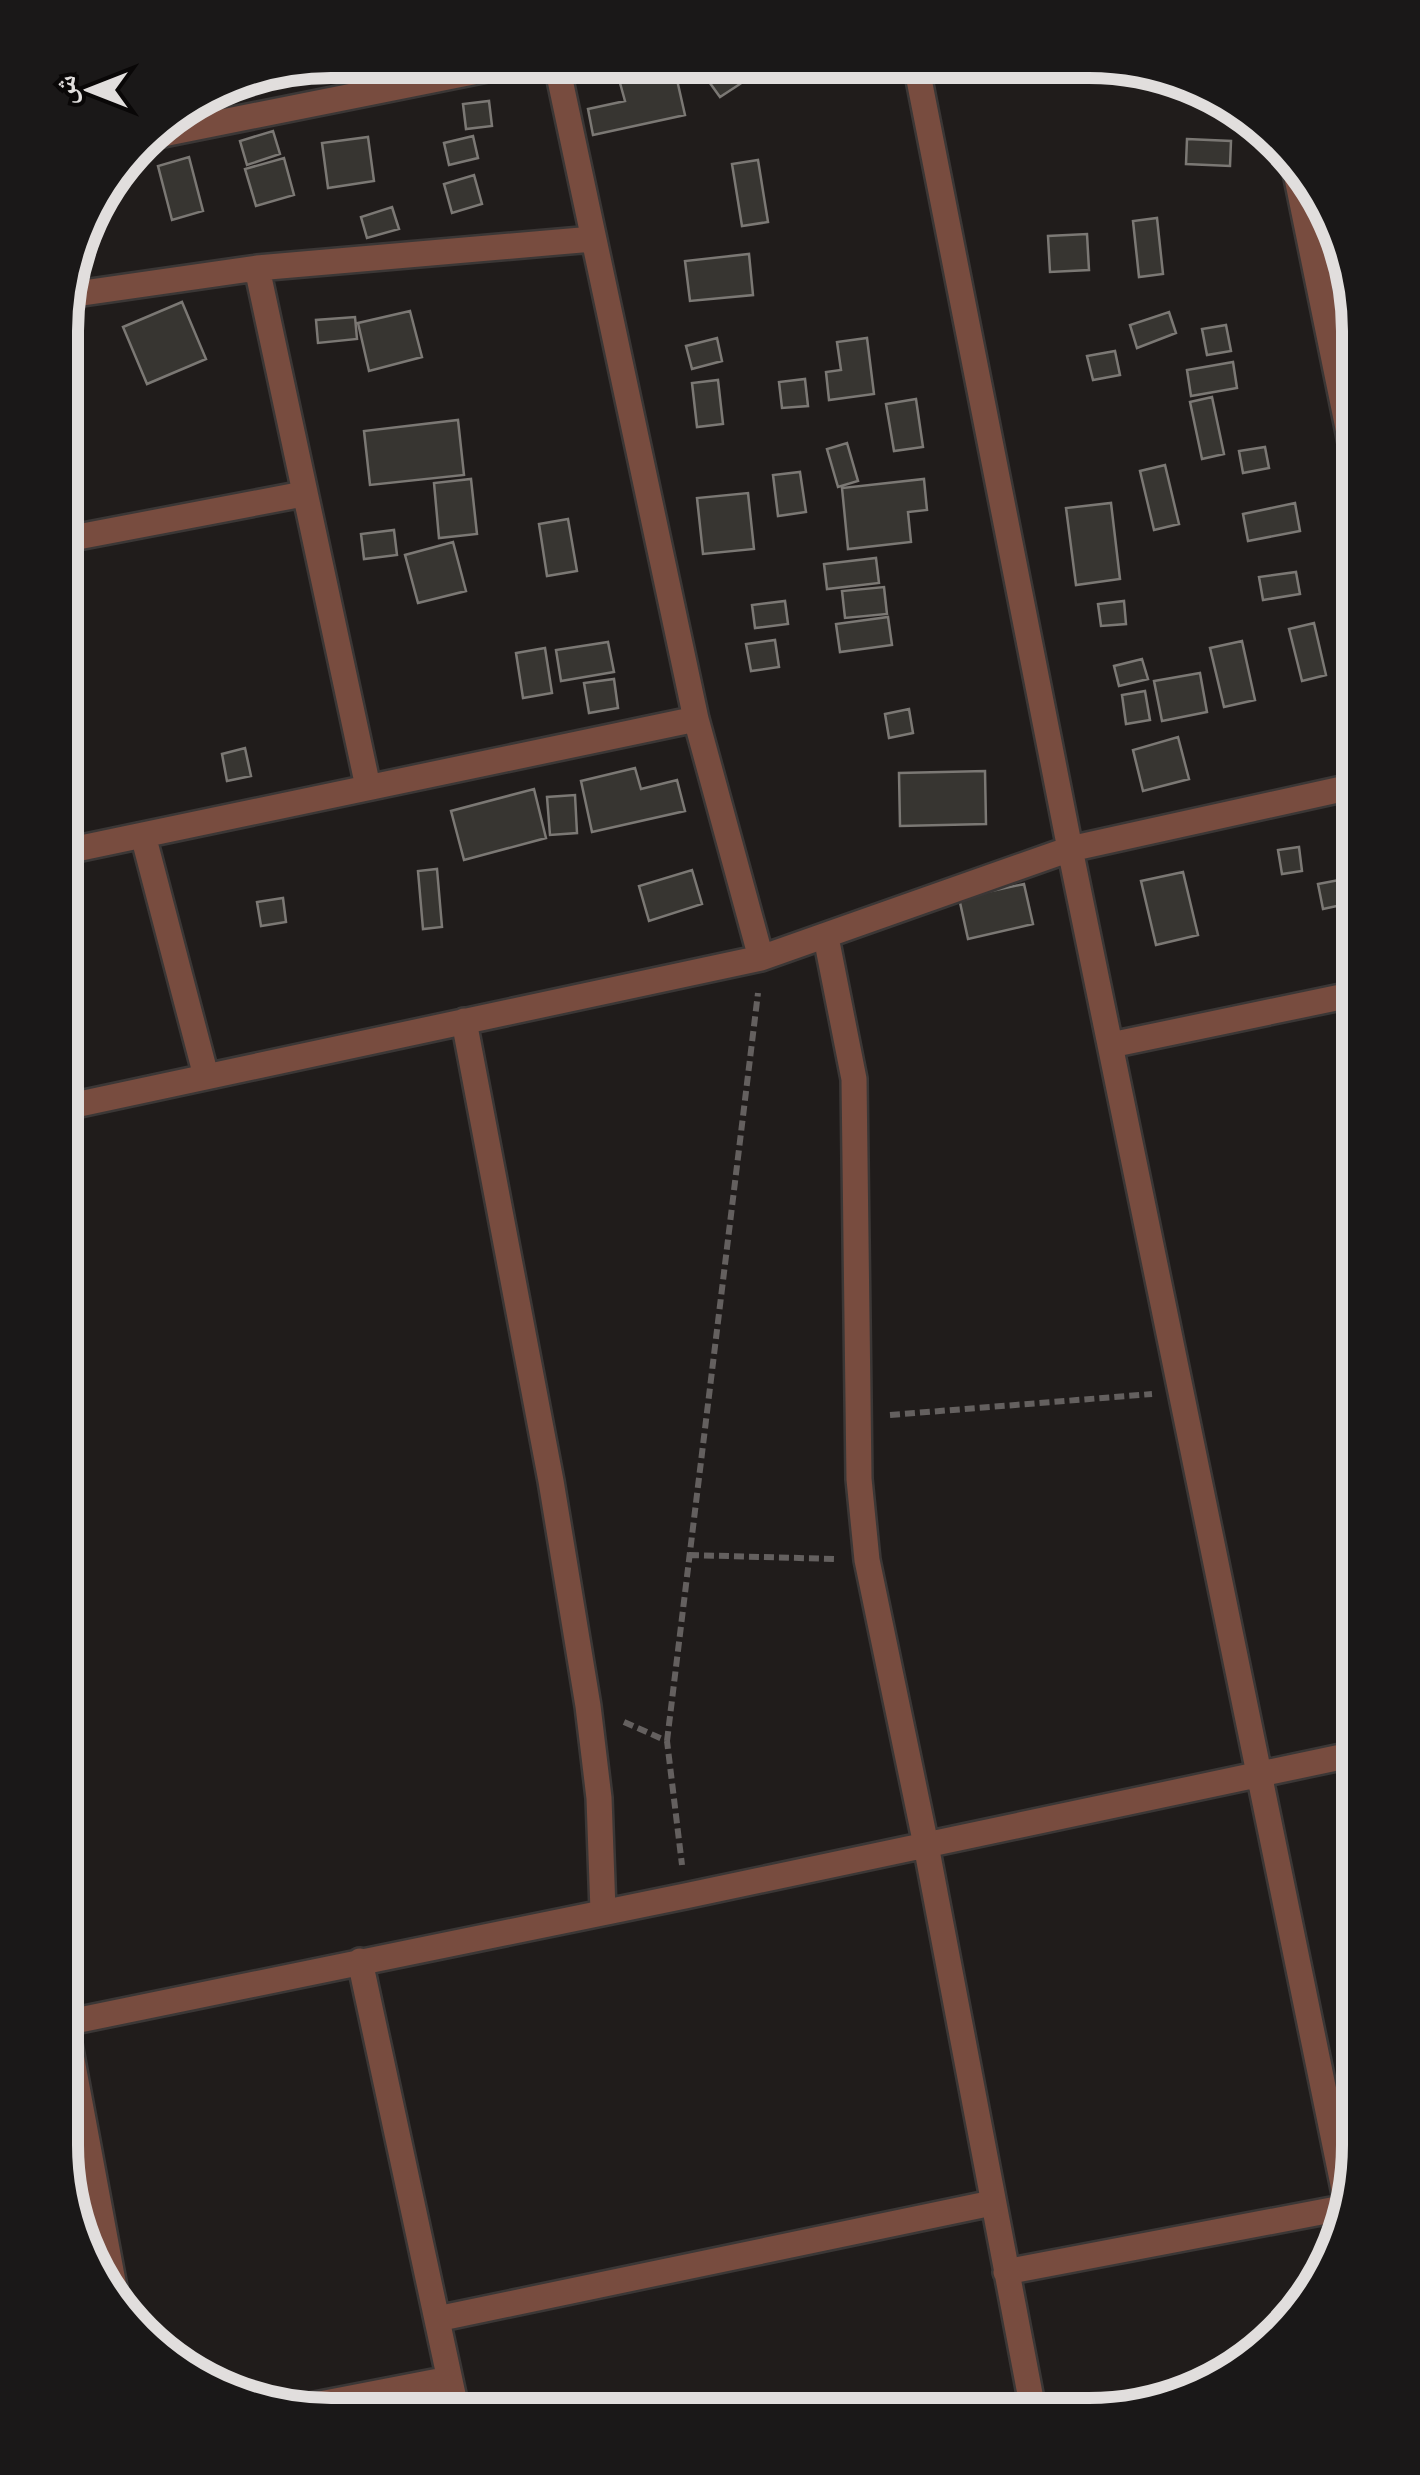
<svg xmlns="http://www.w3.org/2000/svg" width="1420" height="2475" viewBox="0 0 1420 2475" font-family="'Times New Roman','Noto Naskh Arabic',serif">
  <rect width="100%" height="100%" fill="#201c1b"/>
  <!-- building -->
  <path fill="#373531" stroke="#7b7874" stroke-width="2.5" d="M 715,62 L 725,62 L 740,84 L 720,97 L 702,72 Z
    M 675,71 L 685,115 L 593,135 L 588,109 L 625,101 L 620,83 Z
    M 489,101 L 492,126 L 466,129 L 463,104 Z
    M 273,131 L 280,154 L 247,165 L 240,141 Z
    M 473,136 L 478,158 L 449,165 L 444,143 Z
    M 368,137 L 374,181 L 328,188 L 322,143 Z
    M 1187,139 L 1231,141 L 1230,166 L 1186,164 Z
    M 189,157 L 203,211 L 172,220 L 158,166 Z
    M 284,158 L 294,195 L 256,206 L 245,169 Z
    M 758,160 L 768,222 L 742,226 L 732,164 Z
    M 474,175 L 482,204 L 452,213 L 444,184 Z
    M 392,207 L 399,229 L 367,238 L 361,217 Z
    M 1157,218 L 1163,274 L 1139,277 L 1133,221 Z
    M 1087,234 L 1089,270 L 1050,272 L 1048,236 Z
    M 749,254 L 753,295 L 690,301 L 685,261 Z
    M 182,302 L 206,359 L 147,384 L 123,327 Z
    M 410,311 L 422,357 L 369,371 L 358,323 Z
    M 1169,312 L 1176,333 L 1137,348 L 1130,325 Z
    M 355,317 L 357,339 L 318,343 L 316,320 Z
    M 1226,325 L 1231,351 L 1207,355 L 1202,329 Z
    M 717,338 L 722,361 L 692,369 L 686,346 Z
    M 867,338 L 874,394 L 829,400 L 826,372 L 841,370 L 837,342 Z
    M 1115,351 L 1120,375 L 1093,380 L 1087,356 Z
    M 1233,362 L 1237,388 L 1191,396 L 1187,370 Z
    M 805,379 L 808,406 L 782,408 L 779,382 Z
    M 718,380 L 723,424 L 697,427 L 692,383 Z
    M 1212,397 L 1224,454 L 1202,459 L 1190,402 Z
    M 916,399 L 923,447 L 894,451 L 886,404 Z
    M 458,420 L 464,475 L 370,485 L 364,431 Z
    M 847,443 L 858,481 L 838,487 L 827,449 Z
    M 1265,447 L 1269,468 L 1243,473 L 1239,451 Z
    M 1165,465 L 1179,524 L 1154,530 L 1140,471 Z
    M 800,472 L 806,512 L 778,516 L 773,475 Z
    M 471,479 L 477,534 L 439,538 L 434,483 Z
    M 924,479 L 927,510 L 908,512 L 911,542 L 848,549 L 842,488 Z
    M 748,493 L 754,549 L 703,554 L 697,498 Z
    M 1111,503 L 1120,579 L 1076,585 L 1066,508 Z
    M 1295,503 L 1300,531 L 1248,541 L 1243,514 Z
    M 568,519 L 577,571 L 547,576 L 539,524 Z
    M 394,530 L 397,555 L 364,559 L 361,534 Z
    M 453,542 L 466,591 L 418,603 L 405,555 Z
    M 876,558 L 879,583 L 827,589 L 824,564 Z
    M 1296,572 L 1300,594 L 1263,600 L 1259,577 Z
    M 884,587 L 887,614 L 845,618 L 842,591 Z
    M 785,601 L 788,624 L 755,628 L 752,605 Z
    M 1124,601 L 1126,624 L 1101,626 L 1098,604 Z
    M 888,617 L 892,645 L 840,652 L 836,624 Z
    M 1314,623 L 1326,675 L 1302,681 L 1289,629 Z
    M 775,640 L 779,667 L 751,671 L 746,644 Z
    M 1242,641 L 1255,700 L 1224,707 L 1210,648 Z
    M 608,642 L 614,672 L 561,681 L 556,650 Z
    M 545,648 L 552,693 L 523,698 L 516,653 Z
    M 1142,659 L 1148,679 L 1119,686 L 1114,666 Z
    M 1200,673 L 1207,712 L 1162,721 L 1154,681 Z
    M 614,679 L 618,708 L 589,713 L 584,683 Z
    M 1145,691 L 1150,720 L 1126,724 L 1122,695 Z
    M 909,709 L 913,733 L 889,738 L 885,714 Z
    M 78,715 L 82,746 L 62,748 L 62,716 Z
    M 1178,737 L 1189,779 L 1143,791 L 1133,750 Z
    M 245,748 L 251,776 L 227,781 L 222,754 Z
    M 635,768 L 641,789 L 677,780 L 685,811 L 592,832 L 581,781 Z
    M 985,771 L 986,824 L 900,826 L 899,773 Z
    M 534,789 L 546,838 L 464,860 L 451,811 Z
    M 575,795 L 577,833 L 550,835 L 547,797 Z
    M 1299,847 L 1302,871 L 1282,874 L 1278,850 Z
    M 437,869 L 442,927 L 423,929 L 418,871 Z
    M 692,870 L 702,904 L 649,921 L 639,886 Z
    M 1183,872 L 1198,935 L 1156,945 L 1141,881 Z
    M 1360,876 L 1360,926 L 1351,927 L 1346,904 L 1323,909 L 1318,884 Z
    M 1024,884 L 1033,924 L 968,939 L 959,898 Z
    M 283,898 L 286,922 L 261,926 L 257,902 Z"/>
  <g fill="none" stroke-linecap="round" stroke-linejoin="round">
    <!-- minor casing -->
    <g stroke="#3b3736" stroke-width="30">
      <path id="minor" d="M 556,61 L 696,719 L 761,958
        M 916,64 L 1070,849 L 1346,2199
        M 143,138 L 527,61
        M 1295,168 L 1360,487
        M 257,268 L 368,787
        M 1317,276 L 1350,270
        M 62,296 L 257,268 L 593,239
        M 62,540 L 303,494
        M 143,835 L 206,1076
        M 62,852 L 696,719
        M 826,937 L 854,1079 L 859,1479 L 867,1560 L 926,1845 L 1034,2415
        M 464,1021 L 551,1481 L 588,1706 L 599,1798 L 603,1911
        M 1111,1045 L 1360,993
        M 61,1108 L 761,958 L 1070,849 L 1360,785
        M 360,1961 L 457,2413
        M 60,1995 L 114,2287
        M 60,2024 L 685,1896 L 1360,1753
        M 1006,2272 L 1342,2208
        M 437,2319 L 992,2203
        M 289,2410 L 449,2379"/>
    </g>
    <!-- path -->
    <path stroke="#64605f" stroke-width="6" stroke-dasharray="10 5" stroke-linecap="butt" d="M 890,1415 L 1152,1394
      M 689,1555 L 836,1559
      M 624,1722 L 667,1741 L 682,1865
      M 667,1741 L 758,993"/>
    <!-- minor -->
    <use href="#minor" stroke="#784c3f" stroke-width="25"/>
  </g>
  <!-- crop -->
  <path d="M0 0H1420V2475H0ZM331 78H1089A253 253 0 0 1 1342 331V2145A253 253 0 0 1 1089 2398H331A253 253 0 0 1 78 2145V331A253 253 0 0 1 331 78Z" fill="#1a1818" fill-rule="evenodd"/>
  <path fill="none" stroke="#e1dedd" stroke-width="12" d="M331 78H1089A253 253 0 0 1 1342 331V2145A253 253 0 0 1 1089 2398H331A253 253 0 0 1 78 2145V331A253 253 0 0 1 331 78Z"/>
  <!-- north arrow -->
  <g transform="translate(90 90) rotate(270)" stroke="#090707" stroke-width="8" paint-order="stroke">
  <path d="M0-8L18 38L0 25L-18 38Z" fill="#e1dedd"/>
  <text y="-15" font-size="28" font-weight="bold" text-anchor="middle" fill="#e1dedd">ش</text>
  </g>
</svg>
